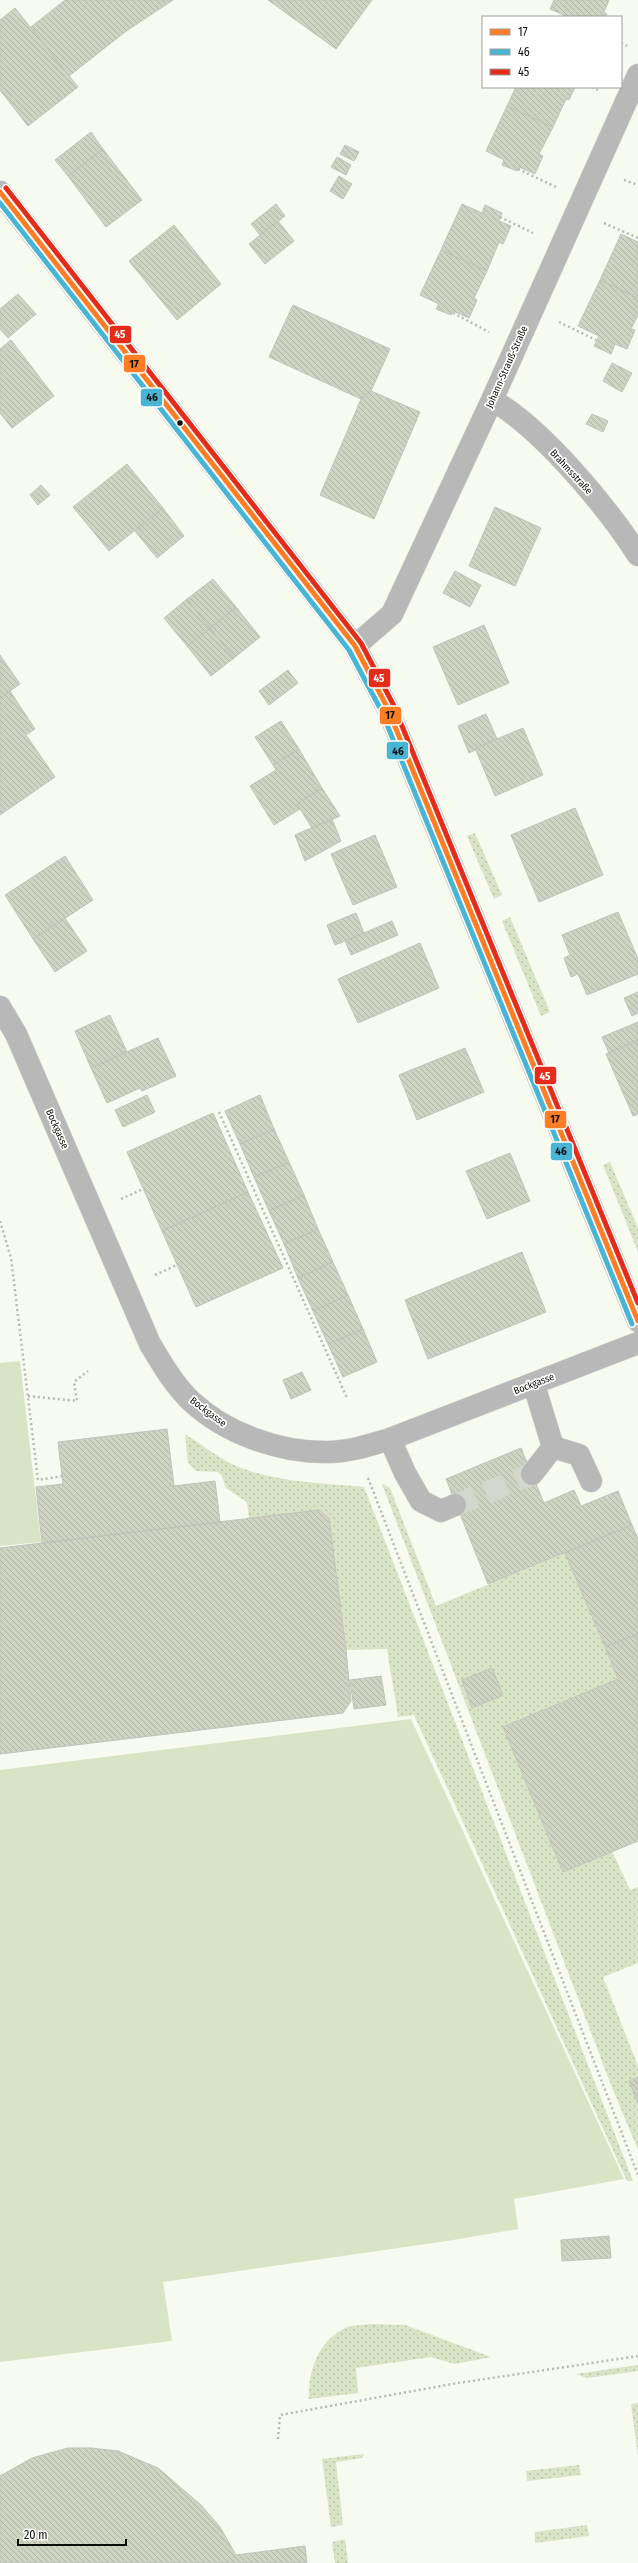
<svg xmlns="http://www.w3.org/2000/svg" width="638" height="2563" viewBox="0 0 638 2563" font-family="'Fira Sans Condensed',sans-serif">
  <defs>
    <pattern id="grass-dots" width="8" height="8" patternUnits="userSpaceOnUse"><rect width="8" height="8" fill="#d9e3c5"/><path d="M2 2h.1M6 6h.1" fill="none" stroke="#b9c2a8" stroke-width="1.8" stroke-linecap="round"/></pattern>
    <pattern id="building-back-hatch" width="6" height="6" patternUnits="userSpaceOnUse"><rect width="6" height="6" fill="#ced4c1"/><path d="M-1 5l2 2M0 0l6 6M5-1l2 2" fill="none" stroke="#b0b5a4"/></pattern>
  </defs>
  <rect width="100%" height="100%" fill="#f6faef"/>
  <!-- grass -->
  <path fill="url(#grass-dots)" d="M 475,833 L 502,895 L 494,899 L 467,836 Z
    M 510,917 L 550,1012 L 541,1016 L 502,921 Z
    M 610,1162 L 638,1228 L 638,1252 L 603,1165 Z
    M 185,1434 C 201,1444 217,1457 234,1465 C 275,1483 320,1483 364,1487 L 633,2181 L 627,2181 L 414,1715 L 398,1717 L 387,1649 L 346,1650 L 329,1518 L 319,1510 L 249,1519 L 247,1502 L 226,1488 L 222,1476 L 218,1472 L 196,1471 L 188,1463 Z
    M 382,1484 L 390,1488 L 436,1606 L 565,1553 L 618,1679 L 503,1727 L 563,1872 L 612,1851 L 630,1890 L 638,1887 L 638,1963 L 603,1977 L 638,2066 L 638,2077 L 629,2081 L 638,2104 L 638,2150 L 611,2085 Z
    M 373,2324 L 405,2325 L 491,2357 L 455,2364 L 431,2357 L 356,2368 L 358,2393 L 309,2399 C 308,2370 319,2339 348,2327 C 355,2325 365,2325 373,2324 Z
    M 638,2365 L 638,2371 L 587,2378 L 576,2374 Z
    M 638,2403 L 638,2456 L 631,2404 Z
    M 364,2454 L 362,2458 L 336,2462 L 343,2525 L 331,2527 L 322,2459 Z
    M 579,2465 L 581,2475 L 527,2481 L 526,2471 Z
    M 587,2525 L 589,2536 L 535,2543 L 535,2532 Z
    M 345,2539 L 348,2563 L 335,2563 L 332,2542 Z"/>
  <!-- green -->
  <path fill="#d9e3c5" d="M 20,1361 L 41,1542 L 0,1546 L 0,1363 Z
    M 411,1719 L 624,2179 L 514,2199 L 518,2229 L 447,2241 L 163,2282 L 172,2341 L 0,2362 L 0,1770 Z"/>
  <!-- building -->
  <path fill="url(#building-back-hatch)" stroke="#c0c3ba" d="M 65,0 L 173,0 L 125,32 L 69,76 L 31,27 Z
    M 268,0 L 372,0 L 336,49 Z
    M 554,0 L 609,0 L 604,12 L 607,14 L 605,17 L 568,17 L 550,9 Z
    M 15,8 L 78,87 L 28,126 L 0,90 L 0,20 Z
    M 516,87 L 575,87 L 569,100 L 566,99 L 553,127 L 507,106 Z
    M 507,106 L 553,127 L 539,154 L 543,156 L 535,174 L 519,167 L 517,171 L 502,165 L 504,160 L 486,151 Z
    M 91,132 L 103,149 L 68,176 L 55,160 Z
    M 345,145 L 359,152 L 354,161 L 340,154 Z
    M 103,149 L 142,200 L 106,227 L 68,176 Z
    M 337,157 L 351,165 L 346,175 L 331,167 Z
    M 339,176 L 352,184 L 343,199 L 330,191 Z
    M 276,204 L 285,216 L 260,235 L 251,224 Z
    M 462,204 L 482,213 L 485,205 L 502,213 L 499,221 L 511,226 L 503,244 L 499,242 L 487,271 L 441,250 Z
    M 278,221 L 294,241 L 265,264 L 249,244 Z
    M 174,225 L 221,284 L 177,320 L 129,261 Z
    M 621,234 L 638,242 L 638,298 L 600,280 Z
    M 441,250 L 487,271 L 474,298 L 477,300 L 469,318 L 453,311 L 451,315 L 436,309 L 439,304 L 420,295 Z
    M 600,280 L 638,298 L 638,315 L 631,329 L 635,330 L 627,349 L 615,344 L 611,354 L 594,346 L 599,336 L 578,326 Z
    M 18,294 L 36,314 L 8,338 L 0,329 L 0,309 Z
    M 293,305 L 390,349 L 371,391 L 361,399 L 269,357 Z
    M 11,340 L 54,396 L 12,428 L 0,413 L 0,349 Z
    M 612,363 L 632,373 L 622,392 L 603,381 Z
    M 371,391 L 420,412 L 374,519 L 320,495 L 361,399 Z
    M 592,414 L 608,421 L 603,432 L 586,424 Z
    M 127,464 L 163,508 L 109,551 L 73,507 Z
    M 41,485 L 50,495 L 38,505 L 30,495 Z
    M 495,507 L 541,528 L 515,586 L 469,566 Z
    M 163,508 L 184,536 L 157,558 L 135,531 Z
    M 455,571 L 481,585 L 470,607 L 443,593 Z
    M 213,579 L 236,607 L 210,628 L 187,599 Z
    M 187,599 L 210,628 L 187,646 L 164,618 Z
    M 236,607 L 260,637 L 234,658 L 210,628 Z
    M 484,625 L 509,683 L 458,705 L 433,647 Z
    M 210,628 L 234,658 L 211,676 L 187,646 Z
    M 0,655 L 20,684 L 0,698 Z
    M 288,670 L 298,683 L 269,705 L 259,691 Z
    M 10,691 L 35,729 L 26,735 L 55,777 L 0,815 L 0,698 Z
    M 486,714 L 497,739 L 469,753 L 458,726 Z
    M 281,721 L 299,749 L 273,765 L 255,737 Z
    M 523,728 L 543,775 L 495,796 L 475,748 Z
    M 299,749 L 322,788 L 297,804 L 300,809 L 274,825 L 250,786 L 276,770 L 273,765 Z
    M 322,788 L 340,816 L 312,828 L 297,804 Z
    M 575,808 L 603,875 L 539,902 L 511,835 Z
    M 332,819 L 341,841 L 305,861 L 295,835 Z
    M 375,835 L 397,887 L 353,905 L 331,854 Z
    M 65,856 L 93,900 L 33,939 L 5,895 Z
    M 618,912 L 638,959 L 638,974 L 587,995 L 578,974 L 571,977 L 564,958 L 570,955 L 562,935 Z
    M 356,913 L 364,933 L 335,945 L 327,925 Z
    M 65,918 L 87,951 L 55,972 L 33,939 Z
    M 392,921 L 398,935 L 351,955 L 345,941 Z
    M 420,943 L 439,988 L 358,1023 L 338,979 Z
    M 638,992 L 638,1013 L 632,1016 L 624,998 Z
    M 110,1015 L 127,1052 L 91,1068 L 75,1031 Z
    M 638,1022 L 638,1040 L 609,1053 L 602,1037 Z
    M 158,1038 L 176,1076 L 142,1091 L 140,1088 L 107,1103 L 91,1068 Z
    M 638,1040 L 638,1114 L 633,1116 L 606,1054 Z
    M 465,1048 L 484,1092 L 417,1120 L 399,1075 Z
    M 147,1095 L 155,1112 L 123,1127 L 115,1110 Z
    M 260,1095 L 274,1129 L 240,1144 L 225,1111 Z
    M 213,1113 L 248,1192 L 162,1231 L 127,1152 Z
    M 274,1129 L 289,1162 L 254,1177 L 240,1144 Z
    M 510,1153 L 530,1201 L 487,1219 L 466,1171 Z
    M 289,1162 L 304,1195 L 269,1211 L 254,1177 Z
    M 248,1192 L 283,1268 L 196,1307 L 162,1231 Z
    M 304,1195 L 318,1229 L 284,1244 L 269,1211 Z
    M 318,1229 L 333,1262 L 298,1278 L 284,1244 Z
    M 522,1252 L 546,1312 L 428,1359 L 405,1300 Z
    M 333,1262 L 348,1295 L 313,1311 L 298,1278 Z
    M 348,1295 L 363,1329 L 328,1344 L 313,1311 Z
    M 363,1329 L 377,1362 L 343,1377 L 328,1344 Z
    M 302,1372 L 311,1390 L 291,1399 L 283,1380 Z
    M 167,1429 L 174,1486 L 215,1481 L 220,1522 L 42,1543 L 36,1487 L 63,1484 L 58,1442 Z
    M 521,1448 L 544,1503 L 574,1490 L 581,1506 L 618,1491 L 632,1525 L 488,1584 L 446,1479 Z
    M 319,1510 L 329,1518 L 346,1650 L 351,1701 L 343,1713 L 0,1754 L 0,1548 Z
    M 632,1525 L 638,1539 L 638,1634 L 605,1647 L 565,1553 Z
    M 638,1634 L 638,1841 L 563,1872 L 503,1727 L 618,1679 L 605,1647 Z
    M 492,1668 L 503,1695 L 472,1708 L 462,1680 Z
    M 381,1676 L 386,1705 L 354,1709 L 350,1680 Z
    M 638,2077 L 638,2104 L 629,2081 Z
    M 609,2236 L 611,2258 L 562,2261 L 561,2240 Z
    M 68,2448 L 91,2448 L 118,2451 L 158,2468 L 201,2505 L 220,2527 L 236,2555 L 305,2546 L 307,2563 L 0,2563 L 0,2476 L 32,2458 Z"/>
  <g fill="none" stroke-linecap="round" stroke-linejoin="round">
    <!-- minor-tunnel -->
    <path stroke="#d3d7cc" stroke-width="22" stroke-dasharray="22 11" stroke-linecap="butt" d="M 455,1505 L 532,1474"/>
    <!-- minor casing -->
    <g stroke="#d0d3cb" stroke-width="23">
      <path id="minor" d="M 0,192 L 355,646 L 387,707 L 638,1321
        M 492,400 C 542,428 607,507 638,555
        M 355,646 L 392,614 L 492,400 L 638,75
        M 0,1007 L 16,1034 L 150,1344 C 162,1364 174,1385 191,1401 C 226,1434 281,1453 328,1452 C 350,1452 370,1445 390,1439 L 638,1343
        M 390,1439 L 405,1473 L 421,1501 L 441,1511 L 455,1505
        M 553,1447 L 579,1455 L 591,1481
        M 532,1474 L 553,1447 L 534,1385"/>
    </g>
    <!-- path -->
    <path stroke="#b7b9b5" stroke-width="2.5" stroke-dasharray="2 3" stroke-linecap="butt" d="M 621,43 L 627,46
      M 592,87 L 598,90
      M 518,169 L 556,187
      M 624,180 L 638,185
      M 500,217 L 533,233
      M 604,223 L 638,238
      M 453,313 L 489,332
      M 559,322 L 596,340
      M 219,1112 L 347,1398
      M 121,1199 L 143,1189
      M 0,1221 L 11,1258 L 38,1480 L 63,1476
      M 155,1275 L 177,1265
      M 28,1396 L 77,1401 L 74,1382 L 88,1371
      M 368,1478 L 638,2175
      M 278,2439 L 280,2415 L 452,2384 L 638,2356"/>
    <!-- minor -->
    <use href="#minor" stroke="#b9b8b9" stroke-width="22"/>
    <!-- bus-1 casing -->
    <g stroke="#fff" stroke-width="8">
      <path id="bus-1" d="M 0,192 L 355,646 L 387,707 L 638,1321"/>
    </g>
    <!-- bus-2 casing -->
    <g stroke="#fff" stroke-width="8">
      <path id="bus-2" d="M 0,203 L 349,650 L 381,710 L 632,1324"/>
    </g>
    <!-- bus-3 casing -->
    <g stroke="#fff" stroke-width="8">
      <path id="bus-3" d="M 6,188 L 361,643 L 393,704 L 638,1303"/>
    </g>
    <!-- bus-1 -->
    <use href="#bus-1" stroke="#ff7d24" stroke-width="5"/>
    <!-- bus-2 -->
    <use href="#bus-2" stroke="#47b5d3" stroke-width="5"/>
    <!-- bus-3 -->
    <use href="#bus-3" stroke="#e52c1a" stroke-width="5"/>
  </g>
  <!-- markers -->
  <circle fill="#0b0e06" stroke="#fff" stroke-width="1.5" cx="180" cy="423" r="3.5"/>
  <g text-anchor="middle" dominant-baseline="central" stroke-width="3.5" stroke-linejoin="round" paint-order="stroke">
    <!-- street labels -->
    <g font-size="10" fill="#0b0e06" stroke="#fff">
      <text transform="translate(507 367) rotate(-66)">Johann-Strauß-Straße</text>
      <text transform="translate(571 472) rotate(47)">Brahmsstraße</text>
      <text transform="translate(57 1129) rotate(66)">Bockgasse</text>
      <text transform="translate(534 1384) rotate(-21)">Bockgasse</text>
      <text transform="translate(208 1412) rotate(37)">Bockgasse</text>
    </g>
  </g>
  <g stroke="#fff" stroke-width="1.5">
    <rect x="109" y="325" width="23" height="19" rx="4" fill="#e52c1a"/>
    <rect x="123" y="354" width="23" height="19" rx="4" fill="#ff7d24"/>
    <rect x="140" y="388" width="23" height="19" rx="4" fill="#47b5d3"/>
    <rect x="368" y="668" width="23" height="20" rx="4" fill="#e52c1a"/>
    <rect x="379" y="706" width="23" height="19" rx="4" fill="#ff7d24"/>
    <rect x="386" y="741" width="23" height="19" rx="4" fill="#47b5d3"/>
    <rect x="534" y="1066" width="23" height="19" rx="4" fill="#e52c1a"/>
    <rect x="544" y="1110" width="23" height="19" rx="4" fill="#ff7d24"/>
    <rect x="550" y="1142" width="23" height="19" rx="4" fill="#47b5d3"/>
  </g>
  <g font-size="11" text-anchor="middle" font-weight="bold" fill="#fff">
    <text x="120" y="338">45</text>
    <text x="379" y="682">45</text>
    <text x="545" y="1080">45</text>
  </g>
  <g font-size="11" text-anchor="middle" font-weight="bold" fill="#111">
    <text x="134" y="368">17</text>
    <text x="152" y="401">46</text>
    <text x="390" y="719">17</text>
    <text x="398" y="755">46</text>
    <text x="555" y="1123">17</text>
    <text x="561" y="1155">46</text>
  </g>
  <!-- legend -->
  <rect x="482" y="16" width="140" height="72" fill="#ffffff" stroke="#9d9f9b"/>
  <rect x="490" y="29" width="20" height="6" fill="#ff7d24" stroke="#9d9f9b"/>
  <text x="518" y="36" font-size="12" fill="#0b0e06">17</text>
  <rect x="490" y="49" width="20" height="6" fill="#47b5d3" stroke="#9d9f9b"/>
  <text x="518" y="56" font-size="12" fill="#0b0e06">46</text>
  <rect x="490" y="69" width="20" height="6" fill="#e52c1a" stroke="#9d9f9b"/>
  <text x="518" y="76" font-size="12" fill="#0b0e06">45</text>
  <!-- scale -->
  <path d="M18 2539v6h108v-6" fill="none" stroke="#0b0e06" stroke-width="2"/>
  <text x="24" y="2539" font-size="12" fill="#0b0e06" stroke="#ffffff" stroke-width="3" paint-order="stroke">20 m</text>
</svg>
